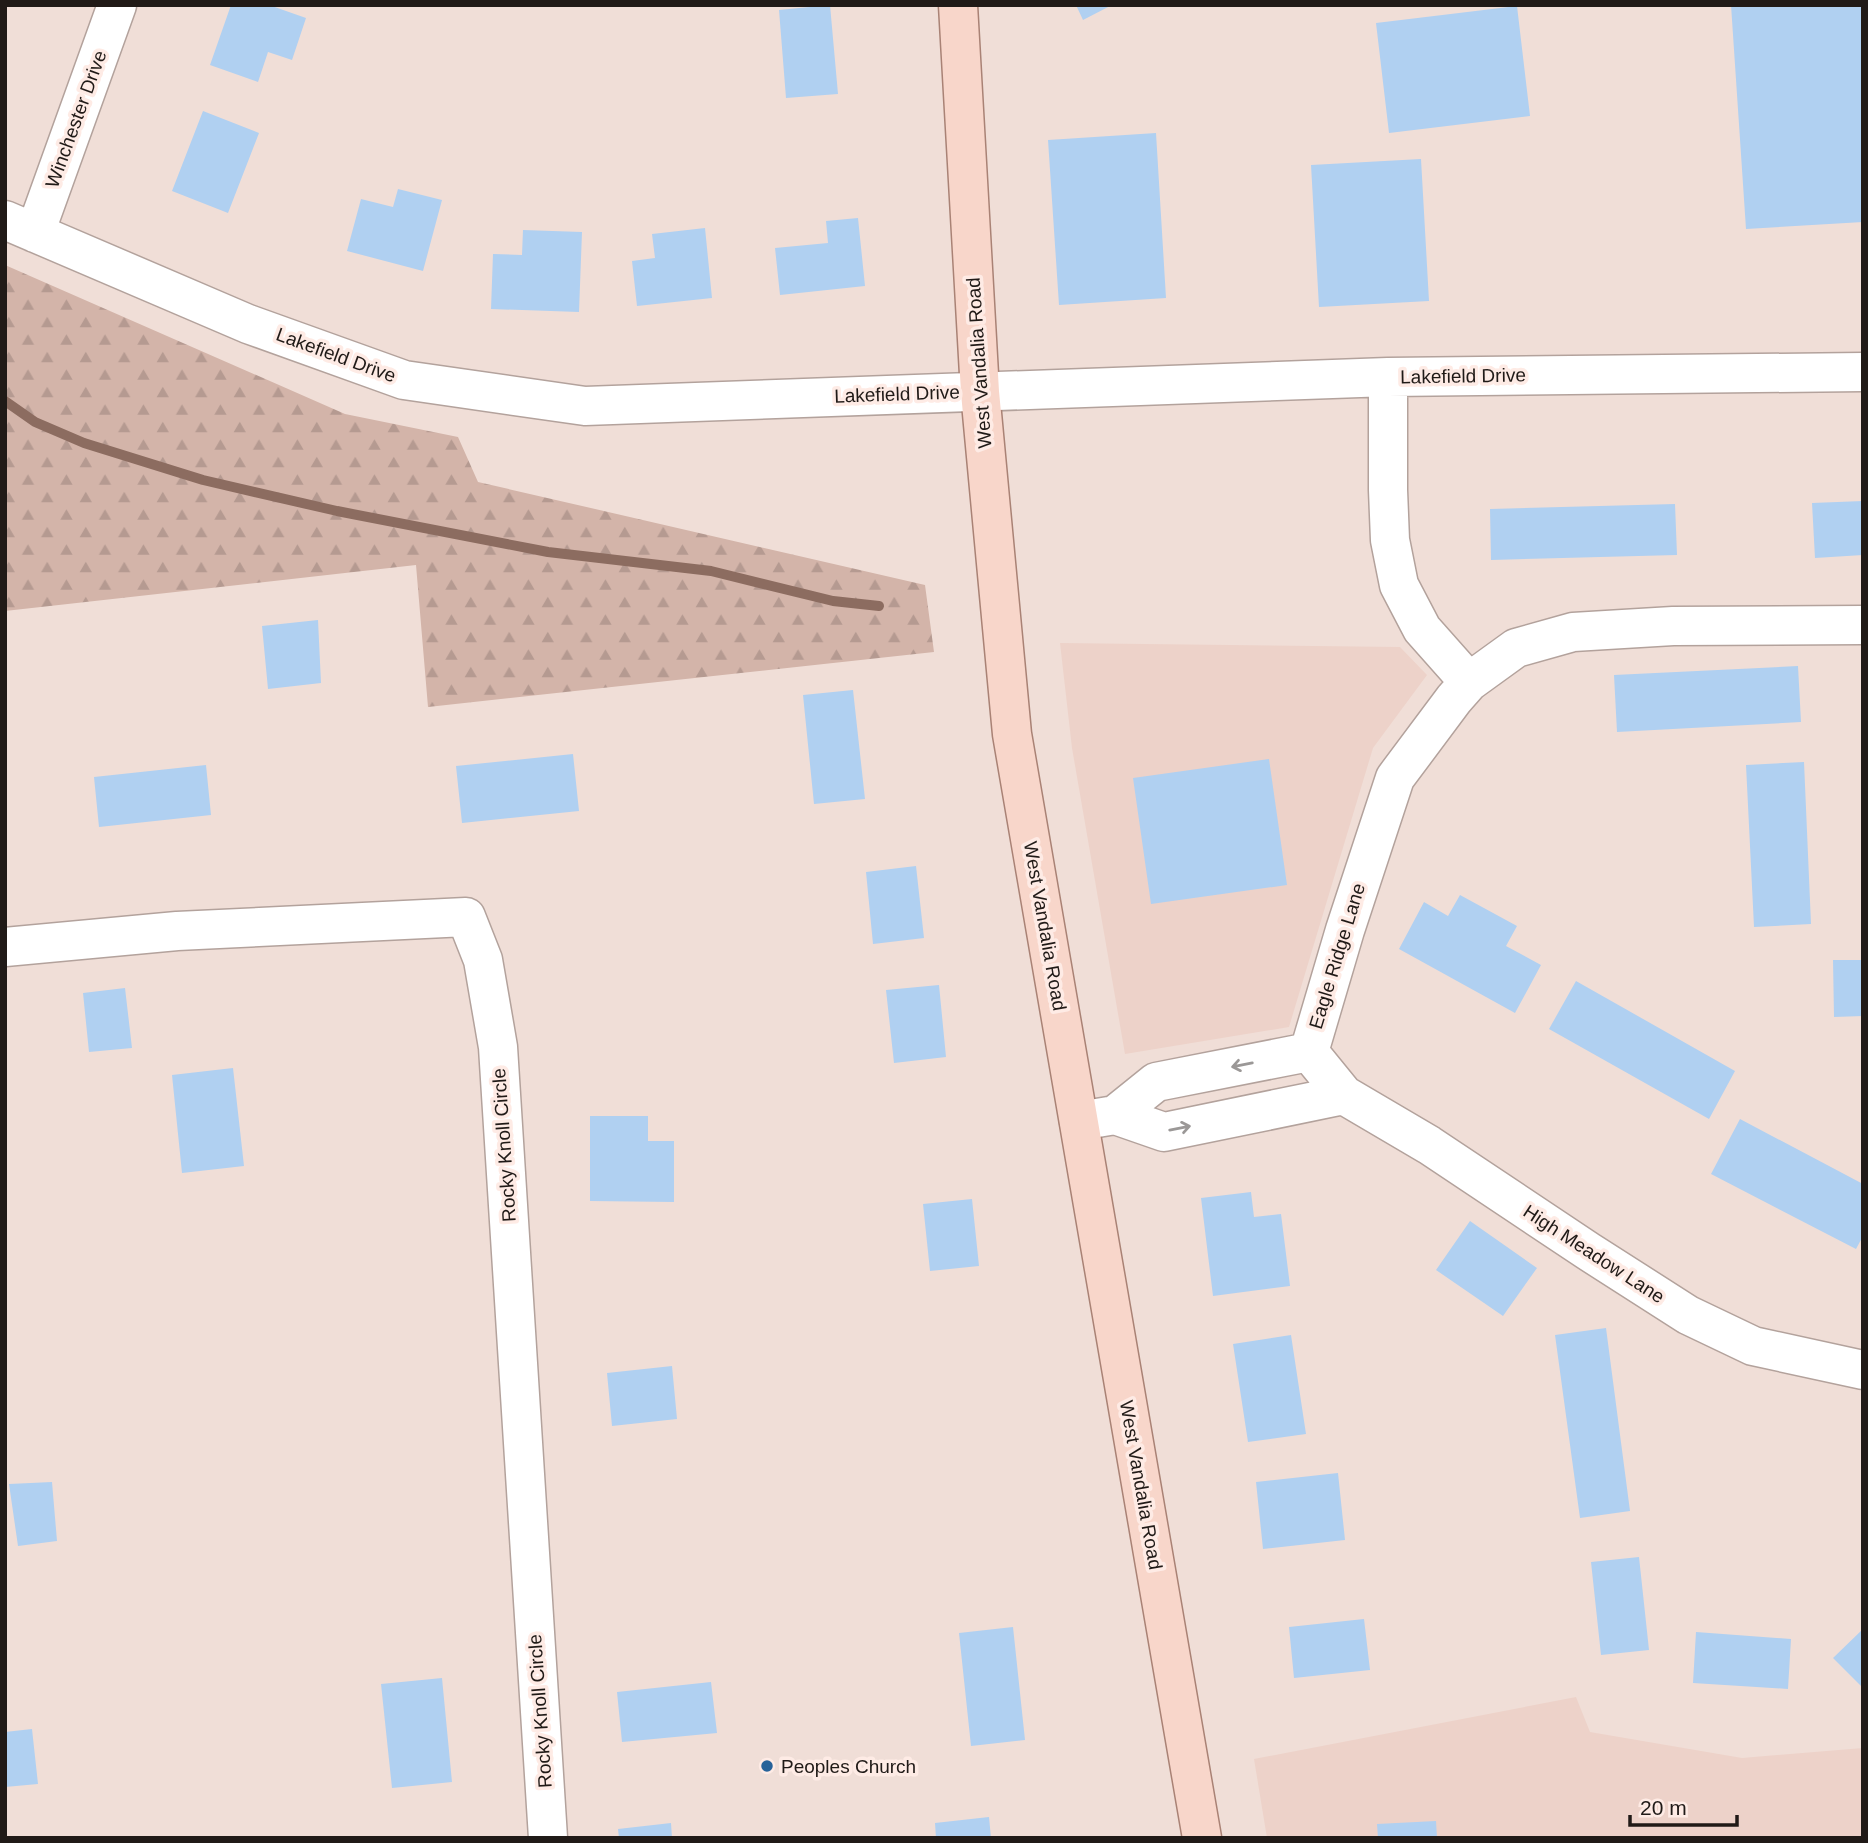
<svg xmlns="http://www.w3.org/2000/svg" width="1868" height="1843" viewBox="0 0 1868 1843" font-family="Arial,sans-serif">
  <defs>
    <pattern id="forest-firs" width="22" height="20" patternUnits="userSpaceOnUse" patternTransform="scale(1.75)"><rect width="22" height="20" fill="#d3b4a9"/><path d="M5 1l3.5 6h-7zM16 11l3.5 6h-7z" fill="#b59a91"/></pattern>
  </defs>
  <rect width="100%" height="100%" fill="#f0ded7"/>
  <!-- built -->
  <path fill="#edd2c9" d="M 1060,643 L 1400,647 L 1427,675 L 1373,748 L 1289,1027 L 1125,1054 L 1072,748 Z
    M 1576,1697 L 1590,1732 L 1742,1758 L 1863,1748 L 1863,1838 L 1267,1838 L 1254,1759 Z"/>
  <!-- forest -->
  <path fill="url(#forest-firs)" d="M 5,265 L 345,414 L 458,437 L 478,482 L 925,585 L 934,652 L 428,707 L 416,565 L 5,611 Z"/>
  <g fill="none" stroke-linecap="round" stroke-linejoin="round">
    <!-- stream -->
    <path stroke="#8c6c60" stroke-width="10" d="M 5,401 L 35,422 L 84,443 L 203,480 L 337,511 L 548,552 L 711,571 L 833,601 L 879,606"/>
  </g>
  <!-- building -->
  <path fill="#b0d0f1" d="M 231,5 L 269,5 L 306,18 L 292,60 L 268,52 L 258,82 L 210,65 Z
    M 830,5 L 838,94 L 786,98 L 779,10 Z
    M 1076,5 L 1112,5 L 1083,20 Z
    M 1731,5 L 1863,5 L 1863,222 L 1746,229 Z
    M 1517,6 L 1530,116 L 1389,133 L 1376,23 Z
    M 203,111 L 259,133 L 228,213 L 172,191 Z
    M 1156,133 L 1166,298 L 1059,305 L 1048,140 Z
    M 1421,159 L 1429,301 L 1319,307 L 1311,165 Z
    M 398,189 L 442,200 L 423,271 L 347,251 L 361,199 L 393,207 Z
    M 858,218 L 865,286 L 780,295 L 775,248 L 828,243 L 826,221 Z
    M 705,228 L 712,298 L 637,306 L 632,261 L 655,258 L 652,234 Z
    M 523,230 L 582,232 L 579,312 L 491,309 L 493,254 L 522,255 Z
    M 1863,501 L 1863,555 L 1815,558 L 1812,503 Z
    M 1675,504 L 1677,555 L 1491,560 L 1490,509 Z
    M 318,620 L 321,683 L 268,689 L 262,626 Z
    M 1798,666 L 1801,722 L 1617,732 L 1614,675 Z
    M 853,690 L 865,799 L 814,804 L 803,695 Z
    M 573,754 L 579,811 L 462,823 L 456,766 Z
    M 1269,759 L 1287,885 L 1151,904 L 1133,778 Z
    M 1804,762 L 1811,924 L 1754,927 L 1746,765 Z
    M 206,765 L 211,815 L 99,827 L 94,777 Z
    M 916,866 L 924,938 L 873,944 L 866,872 Z
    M 1460,895 L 1517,926 L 1506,946 L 1541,965 L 1515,1013 L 1399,949 L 1424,902 L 1448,916 Z
    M 1833,960 L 1863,960 L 1863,1016 L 1834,1017 Z
    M 1576,981 L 1735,1071 L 1709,1119 L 1549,1029 Z
    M 939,985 L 946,1057 L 894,1063 L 886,990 Z
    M 125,988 L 132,1048 L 89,1052 L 83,993 Z
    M 233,1068 L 244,1166 L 182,1173 L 172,1075 Z
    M 590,1116 L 648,1116 L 648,1141 L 674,1141 L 674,1202 L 590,1201 Z
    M 1740,1119 L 1863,1184 L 1863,1236 L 1856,1249 L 1711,1174 Z
    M 1251,1192 L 1254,1217 L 1281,1214 L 1290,1286 L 1213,1296 L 1201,1198 Z
    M 972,1199 L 979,1266 L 930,1271 L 923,1204 Z
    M 1470,1221 L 1537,1268 L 1503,1316 L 1436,1270 Z
    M 1606,1328 L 1630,1511 L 1580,1518 L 1555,1335 Z
    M 1291,1335 L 1306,1434 L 1248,1442 L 1233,1344 Z
    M 672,1366 L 677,1419 L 612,1426 L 607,1373 Z
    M 1338,1473 L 1345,1540 L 1263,1549 L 1256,1482 Z
    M 52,1482 L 57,1541 L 18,1546 L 9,1484 Z
    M 1639,1557 L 1649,1650 L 1601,1655 L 1591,1562 Z
    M 1364,1619 L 1370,1670 L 1294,1678 L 1289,1627 Z
    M 1013,1627 L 1025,1740 L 971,1746 L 959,1633 Z
    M 1863,1629 L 1863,1688 L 1833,1658 Z
    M 1696,1632 L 1791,1639 L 1788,1689 L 1693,1683 Z
    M 442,1678 L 452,1782 L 392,1788 L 381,1684 Z
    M 711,1682 L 717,1733 L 622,1742 L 617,1692 Z
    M 32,1729 L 38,1784 L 5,1787 L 5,1732 Z
    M 989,1817 L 991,1838 L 936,1838 L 935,1823 Z
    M 1436,1821 L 1437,1838 L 1378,1838 L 1377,1824 Z
    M 671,1823 L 672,1838 L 619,1838 L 618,1829 Z"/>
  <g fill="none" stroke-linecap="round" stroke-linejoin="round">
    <!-- minor casing -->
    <g stroke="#b3a29c" stroke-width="41">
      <path id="minor" d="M 5,220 L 248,324 L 404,380 L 585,406 L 1388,377 L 1863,372
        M 35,233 L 117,5
        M 1388,377 L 1388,490 L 1390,540 L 1399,585 L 1422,629 L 1469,682
        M 5,947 L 177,931 L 466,917 L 483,960 L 498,1047 L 548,1838
        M 1309,1052 L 1345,930 L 1395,778 L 1454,699 L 1469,682 L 1516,648 L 1573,632 L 1673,626 L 1863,625
        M 1309,1052 L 1344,1095 L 1429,1145 L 1588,1251 L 1688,1315 L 1753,1346 L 1863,1370
        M 1115,1115 L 1156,1082 L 1309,1052
        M 1079,1121 L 1115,1115 L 1164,1132 L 1344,1095"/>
    </g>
    <!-- major casing -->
    <g stroke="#a98275" stroke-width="41">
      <path id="major" d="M 958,5 L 980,392 L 1012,734 L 1202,1838"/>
    </g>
    <!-- minor -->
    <use href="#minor" stroke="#fff" stroke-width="38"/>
    <!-- major -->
    <use href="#major" stroke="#f8d6ca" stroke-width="38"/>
  </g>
  <!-- one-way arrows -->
  <defs><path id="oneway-shaft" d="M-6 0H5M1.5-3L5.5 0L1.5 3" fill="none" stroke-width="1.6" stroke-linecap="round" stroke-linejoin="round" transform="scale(1.75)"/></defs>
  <g stroke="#9b9897">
    <use href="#oneway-shaft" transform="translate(1242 1065) rotate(169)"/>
    <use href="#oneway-shaft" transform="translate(1180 1128) rotate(-11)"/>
  </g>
  <!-- markers -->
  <circle fill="#266299" stroke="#feebe5" stroke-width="2.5" cx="767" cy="1766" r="7"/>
  <g text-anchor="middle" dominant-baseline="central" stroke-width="7" stroke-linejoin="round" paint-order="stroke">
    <!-- street labels -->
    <g font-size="19" fill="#201a17" stroke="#feebe5">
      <text transform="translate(76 119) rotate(-70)">Winchester Drive</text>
      <text transform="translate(336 355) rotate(20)">Lakefield Drive</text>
      <text transform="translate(979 363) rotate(-94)">West Vandalia Road</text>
      <text transform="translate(1463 376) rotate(-1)">Lakefield Drive</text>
      <text transform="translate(897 394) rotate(-2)">Lakefield Drive</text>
      <text transform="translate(1045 926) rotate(80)">West Vandalia Road</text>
      <text transform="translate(1337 956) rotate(-73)">Eagle Ridge Lane</text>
      <text transform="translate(504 1145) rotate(-94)">Rocky Knoll Circle</text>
      <text transform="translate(1594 1254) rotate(33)">High Meadow Lane</text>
      <text transform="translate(1141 1485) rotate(80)">West Vandalia Road</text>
      <text transform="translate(540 1711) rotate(-94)">Rocky Knoll Circle</text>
    </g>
    <!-- poi labels -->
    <g font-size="19" fill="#201a17" stroke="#feebe5" text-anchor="start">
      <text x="781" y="1766">Peoples Church</text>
    </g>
  </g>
  <!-- border -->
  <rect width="1868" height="1843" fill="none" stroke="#201a17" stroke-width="14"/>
  <!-- scale -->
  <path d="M1630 1815v10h107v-10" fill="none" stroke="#201a17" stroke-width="3.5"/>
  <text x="1640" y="1815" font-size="21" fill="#201a17" stroke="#feebe5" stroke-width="5" paint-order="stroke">20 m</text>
</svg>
